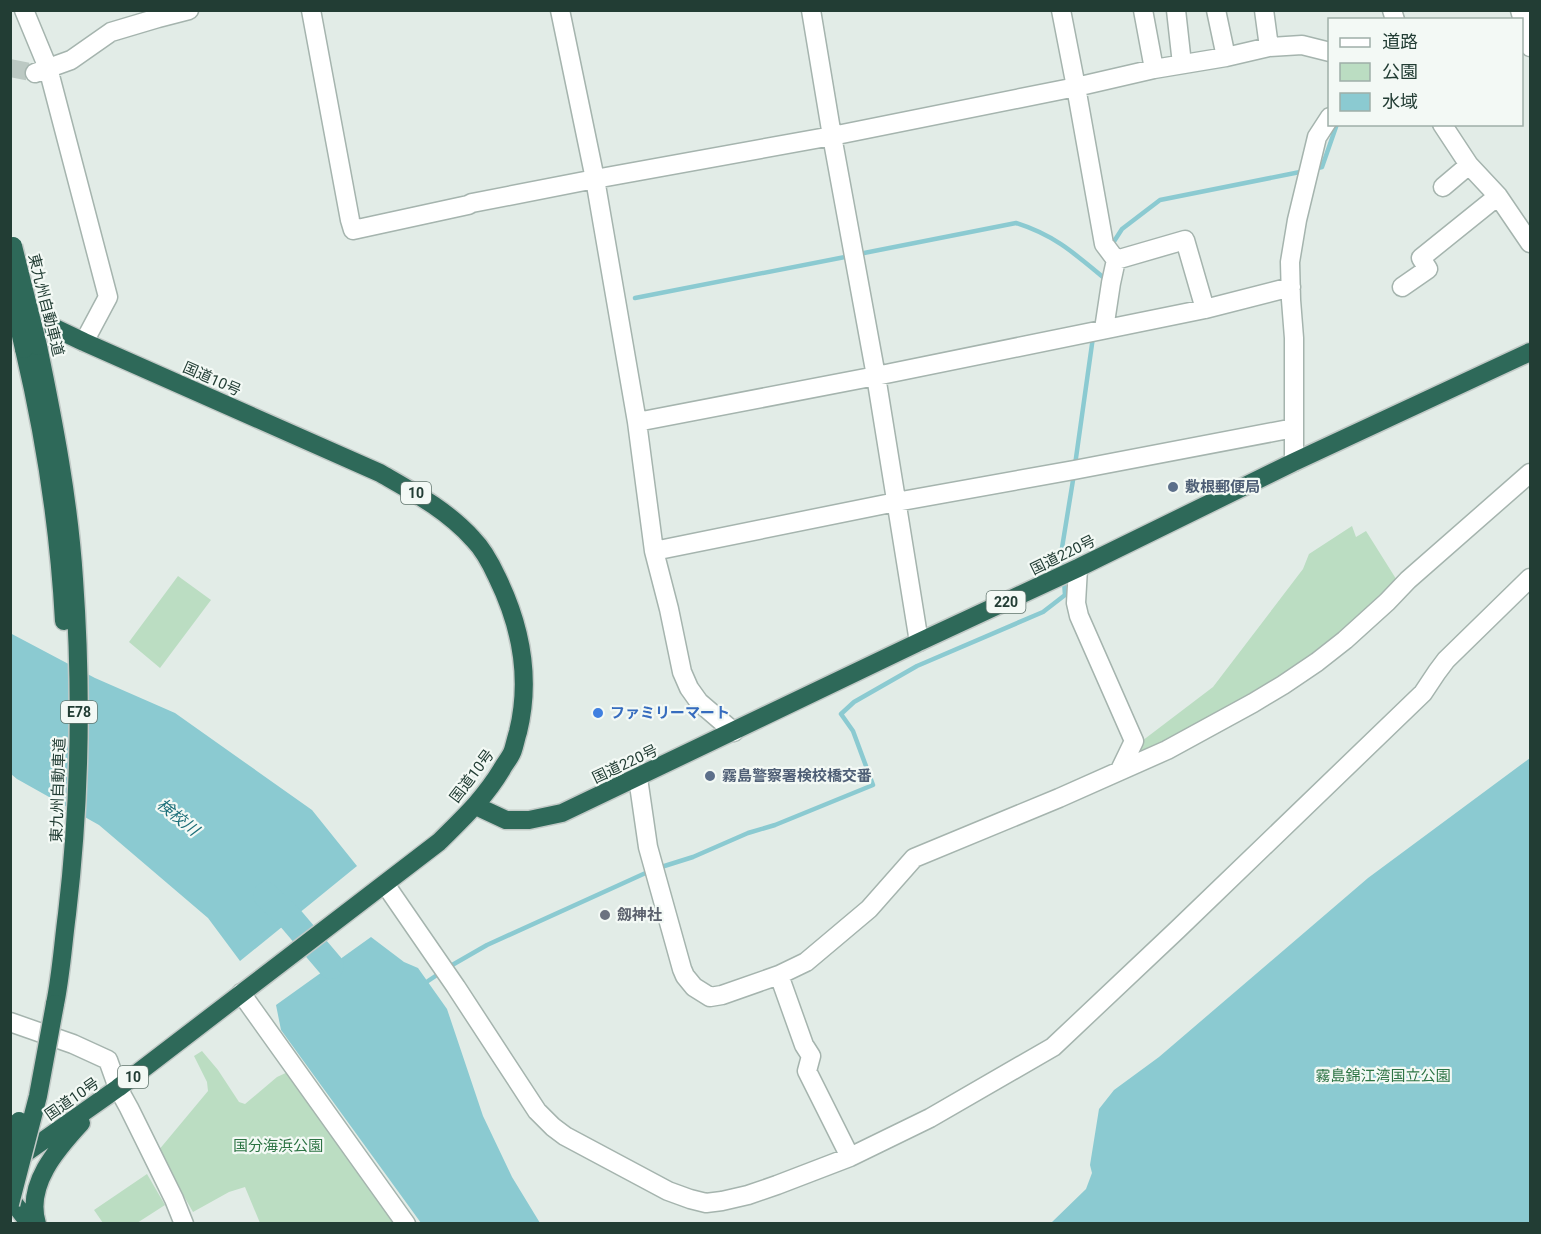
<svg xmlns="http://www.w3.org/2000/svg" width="1541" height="1234" viewBox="0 0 1541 1234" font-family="Roboto,'Noto Sans JP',sans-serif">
  <rect width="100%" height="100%" fill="#e2ece7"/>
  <!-- green -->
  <path fill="#bbddc2" d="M 1352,526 L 1356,537 L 1366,531 L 1398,582 L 1351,627 L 1279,682 L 1134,758 L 1138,744 L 1213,687 L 1303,569 L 1309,554 Z
    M 178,576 L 211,600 L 160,668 L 129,642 Z
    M 202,1051 L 218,1070 L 239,1102 L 245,1104 L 277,1077 L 290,1071 L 400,1223 L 260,1223 L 245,1187 L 229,1192 L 193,1212 L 158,1151 L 208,1091 L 207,1082 L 194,1056 Z
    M 147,1174 L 165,1205 L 137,1223 L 103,1223 L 94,1210 Z"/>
  <!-- water -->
  <path fill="#8bcad1" d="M 10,633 L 95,678 L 175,713 L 312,810 L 357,866 L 240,961 L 208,918 L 99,825 L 17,779 L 11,774 Z
    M 1530,758 L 1530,1223 L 1051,1223 L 1086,1189 L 1092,1173 L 1090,1165 L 1099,1109 L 1114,1090 L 1159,1057 L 1368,878 Z
    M 371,937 L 404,962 L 418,968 L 447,1009 L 483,1116 L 512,1177 L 540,1223 L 421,1223 L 281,1030 L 276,1005 Z"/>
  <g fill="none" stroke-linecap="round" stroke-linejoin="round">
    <!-- stream -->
    <path stroke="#8bcad1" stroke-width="4.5" d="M 1314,169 L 1322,167 L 1337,124
      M 1111,246 L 1122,229 L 1160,200 L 1305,171
      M 859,254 L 1016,223 C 1054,235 1074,253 1104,278
      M 635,298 L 850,256
      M 1075,465 L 1093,337
      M 1063,569 L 1061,554 L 1074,474
      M 658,868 L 693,857 L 748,833 L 775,825 L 873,785 L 853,731 L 841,714 L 854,702 L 917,666 L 1043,612 L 1065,595 L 1064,580
      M 447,968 L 487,945 L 650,871
      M 428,981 L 440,973"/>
    <!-- river -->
    <path stroke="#8bcad1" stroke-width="26" d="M 266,895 L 291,919 L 331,966"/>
    <!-- minor-tunnel -->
    <path stroke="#bcc9c3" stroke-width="18" stroke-dasharray="18 9" stroke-linecap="butt" d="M 10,68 L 35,73"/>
    <!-- minor casing -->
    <g stroke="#a5b4ae" stroke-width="21">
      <path id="minor" d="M 24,10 L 48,68 L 108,297 L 84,342
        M 311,10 L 350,220 L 353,230 L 468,205 L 472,203 L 595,179 L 832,136 L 1076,87 L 1154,69 L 1226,57 L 1269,47 L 1302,45 L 1330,52
        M 560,10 L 595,179 L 637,422 L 654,551 L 669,609 L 682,672 L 689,688 L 699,702 L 734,732
        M 811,10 L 832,136 L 876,376 L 919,642
        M 1061,10 L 1076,87 L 1104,244 L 1116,260 L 1111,283 L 1104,329
        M 1143,10 L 1154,69
        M 1176,10 L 1182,64
        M 1216,10 L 1226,57
        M 1264,10 L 1269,47
        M 1392,10 L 1395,20
        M 1520,10 L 1530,47
        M 35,73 L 71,60 L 111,32 L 158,18 L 189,10
        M 1442,124 L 1469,165 L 1498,196 L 1530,243
        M 1443,187 L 1469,165
        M 1116,260 L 1185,240 L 1205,309
        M 1402,287 L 1428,269 L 1421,258 L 1498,196
        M 637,422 L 876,376 L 1205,309 L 1291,287
        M 1294,462 L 1294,338 L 1291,300 L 1290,262 L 1297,220 L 1317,137 L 1330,117
        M 654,551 L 896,502 L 1074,470 L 1294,428
        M 1078,568 L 1076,603 L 1079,616 L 1134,741 L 1120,770
        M 638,778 L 648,847 L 682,969 L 685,976 L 694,987 L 710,997 L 722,995 L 779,975 L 806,962 L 869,909 L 914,858 L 1059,798 L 1167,750 L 1253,703 L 1283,685 L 1317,662 L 1345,640 L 1387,602 L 1408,580 L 1530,473
        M 385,884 L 456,987 L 537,1111 L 553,1127 L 565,1136 L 668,1191 L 690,1199 L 706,1203 L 722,1201 L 748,1195 L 777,1185 L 850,1157 L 930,1118 L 1053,1047 L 1177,930 L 1423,693 L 1437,672 L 1446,660 L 1530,578
        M 779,975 L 804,1045 L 811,1056 L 807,1071 L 850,1157
        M 241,993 L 406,1224
        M 10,1022 L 73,1044 L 108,1060 L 118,1088 L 129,1108 L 174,1199 L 184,1224"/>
    </g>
    <!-- highway casing -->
    <g stroke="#c1c9c6" stroke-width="21">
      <path id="highway" d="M 38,346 C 54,423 69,501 74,579 C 82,691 80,804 67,914 C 63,944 61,975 55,1004
        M 24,349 C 45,438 59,529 64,621
        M 476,806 L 506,820 L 529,820 L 562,813 L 919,642 L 1078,568 L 1294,462 L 1530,352
        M 10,1164 L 118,1088 L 439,842 C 463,818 484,799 502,769 C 505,763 511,757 513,750 C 515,744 516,738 518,732 C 531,679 521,626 497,577 C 491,564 483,549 473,539 C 447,510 413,492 380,473 L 84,342 L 21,312
        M 10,1198 L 30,1224
        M 37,1224 C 25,1185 57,1149 81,1123"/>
    </g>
    <!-- minor -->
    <use href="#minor" stroke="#fff" stroke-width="18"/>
    <!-- highway -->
    <use href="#highway" stroke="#2e6959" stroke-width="18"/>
    <!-- highway-bridge casing -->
    <g stroke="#c1c9c6" stroke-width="21" stroke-linecap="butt">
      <path id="highway-bridge" d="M 13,246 L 38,346
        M 10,287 L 24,349
        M 10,1154 L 19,1121
        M 10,1204 L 38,1096 L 55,1004"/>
    </g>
    <!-- highway-bridge -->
    <use href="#highway-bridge" stroke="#2e6959" stroke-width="18"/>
  </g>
  <!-- markers -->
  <g fill="#5c6f8a" stroke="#f3f9f5" stroke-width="2">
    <circle cx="1173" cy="487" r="6"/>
    <circle cx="710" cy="776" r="6"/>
  </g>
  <circle fill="#3f7fe0" stroke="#f3f9f5" stroke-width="2" cx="598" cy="713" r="6"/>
  <circle fill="#6b7280" stroke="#f3f9f5" stroke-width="2" cx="605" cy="915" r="6"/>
  <g text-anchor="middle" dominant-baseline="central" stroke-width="4.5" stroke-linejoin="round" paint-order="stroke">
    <!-- shield labels -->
    <g fill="#f3f9f5" stroke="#61756e" stroke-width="1.5">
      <rect x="401" y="482" width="30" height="22" rx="4.5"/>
      <rect x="986.5" y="591" width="39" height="22" rx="4.5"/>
      <rect x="61" y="701" width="36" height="22" rx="4.5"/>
      <rect x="118" y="1066" width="30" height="22" rx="4.5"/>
    </g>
    <g font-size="14" font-weight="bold" fill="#223d34">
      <text x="416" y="493">10</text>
      <text x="1006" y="602">220</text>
      <text x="79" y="712">E78</text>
      <text x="133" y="1077">10</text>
    </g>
    <!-- street labels -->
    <g font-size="15" fill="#223d34" stroke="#f3f9f5">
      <text transform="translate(46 305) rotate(76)">東九州自動車道</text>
      <text transform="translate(212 379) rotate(24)">国道10号</text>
      <text transform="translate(1063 555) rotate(-26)">国道220号</text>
      <text transform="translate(625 764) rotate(-25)">国道220号</text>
      <text transform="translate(472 776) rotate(-53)">国道10号</text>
      <text transform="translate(58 790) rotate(-88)">東九州自動車道</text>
      <text transform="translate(72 1099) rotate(-35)">国道10号</text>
    </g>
    <!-- service labels -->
    <g font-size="15" font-weight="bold" fill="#4e5e75" stroke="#f3f9f5" text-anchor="start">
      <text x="1185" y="487">敷根郵便局</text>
      <text x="722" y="776">霧島警察署検校橋交番</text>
    </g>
    <!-- shop labels -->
    <g font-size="15" font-weight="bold" fill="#366cbe" stroke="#f3f9f5" text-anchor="start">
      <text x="610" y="713">ファミリーマート</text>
    </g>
    <!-- worship labels -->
    <g font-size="15" font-weight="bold" fill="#5b616d" stroke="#f3f9f5" text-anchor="start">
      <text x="617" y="915">劔神社</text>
    </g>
    <!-- park labels -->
    <g font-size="15" fill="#2d7444" stroke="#f3f9f5">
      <text x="1383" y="1076">霧島錦江湾国立公園</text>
      <text x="278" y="1146">国分海浜公園</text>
    </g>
    <!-- water labels -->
    <g font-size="16" font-style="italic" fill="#1d6f79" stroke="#f3f9f5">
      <text transform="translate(178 817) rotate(39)">検校川</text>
    </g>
  </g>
  <!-- border -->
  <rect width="1541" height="1234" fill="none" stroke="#223d34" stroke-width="24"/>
  <!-- legend -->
  <rect x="1328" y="18" width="195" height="108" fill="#f3f9f5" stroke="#9faea8" stroke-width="1.5"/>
  <rect x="1340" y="38" width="30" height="9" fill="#ffffff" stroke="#9faea8" stroke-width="1.5"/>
  <text x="1382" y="48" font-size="18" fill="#223d34">道路</text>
  <rect x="1340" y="63" width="30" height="18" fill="#bbddc2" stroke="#9faea8" stroke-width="1.5"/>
  <text x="1382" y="78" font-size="18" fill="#223d34">公園</text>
  <rect x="1340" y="93" width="30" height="18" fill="#8bcad1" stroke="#9faea8" stroke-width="1.5"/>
  <text x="1382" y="108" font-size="18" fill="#223d34">水域</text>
</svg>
